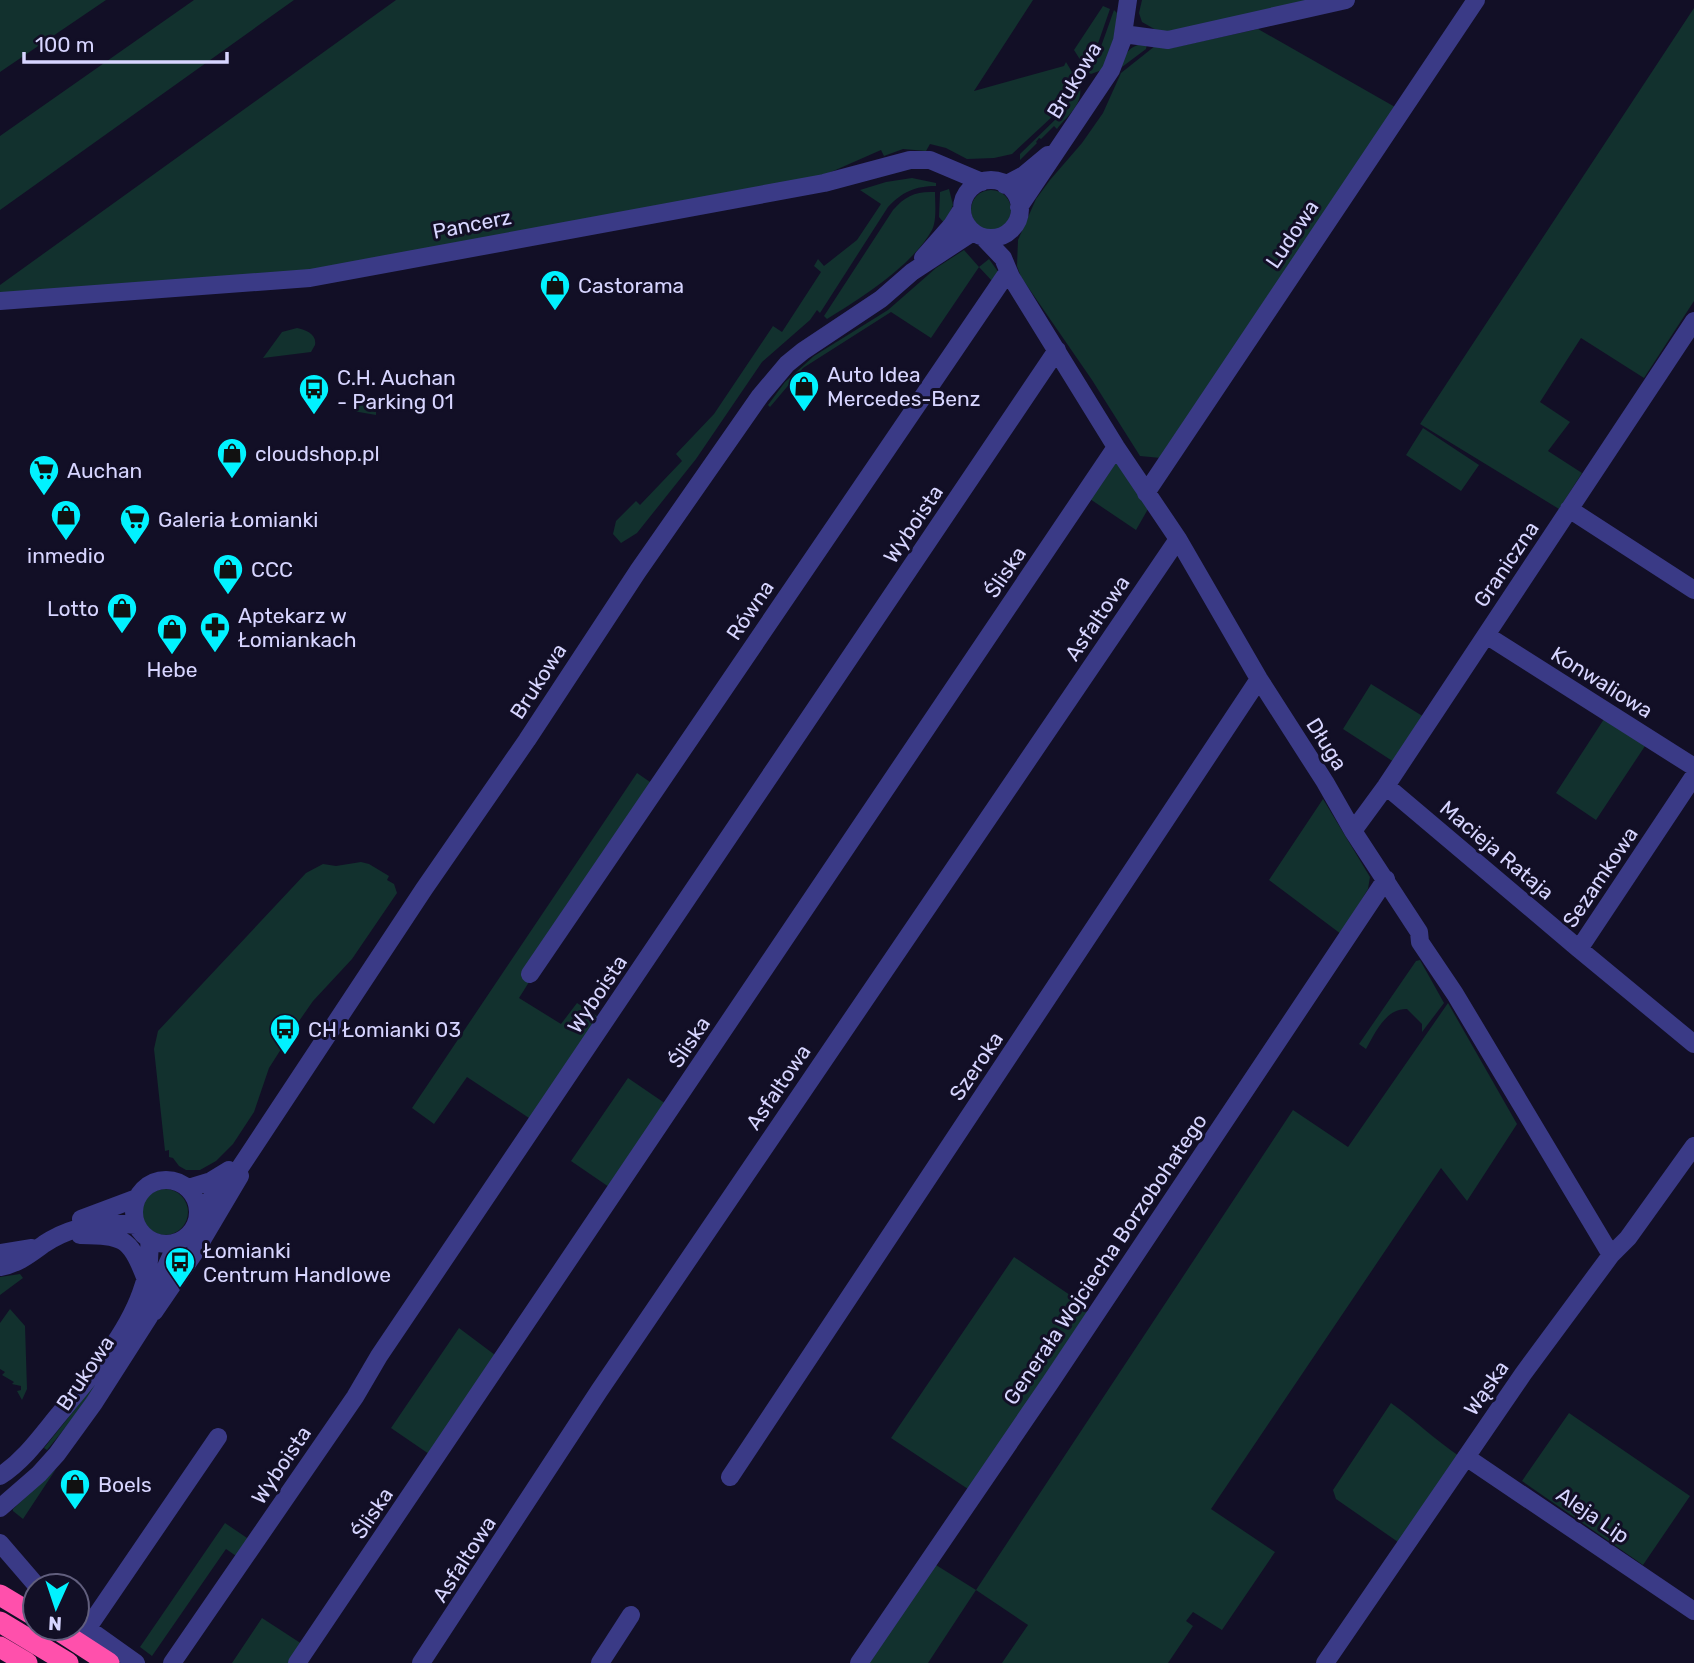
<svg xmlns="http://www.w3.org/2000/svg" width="1694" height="1663" viewBox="0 0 1694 1663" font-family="Rubik,sans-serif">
  <rect width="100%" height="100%" fill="#120f26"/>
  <!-- green -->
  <path fill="#12312e" d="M 0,0 L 106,0 L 0,72 Z
    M 194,0 L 294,0 L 0,210 L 0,136 Z
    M 396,0 L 1033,0 L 974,91 L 1064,66 L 1066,62 L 1078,82 L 1054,115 L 1012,154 L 994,158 L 967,159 L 946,148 L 930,144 L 926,151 L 903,149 L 884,156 L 881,150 L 806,183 L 323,272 L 0,296 L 0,285 Z
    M 1142,0 L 1318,0 L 1165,35 L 1142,22 L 1139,13 Z
    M 1103,6 L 1110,9 L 1094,55 L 1086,69 L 1074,50 Z
    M 1694,8 L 1694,301 L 1644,378 L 1581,338 L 1540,402 L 1570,422 L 1548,451 L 1582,473 L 1559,509 L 1420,424 Z
    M 1114,10 L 1117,13 L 1115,36 L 1102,70 L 1091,74 L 1089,73 L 1098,55 Z
    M 1258,29 L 1395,107 L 1161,458 L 1140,456 L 1092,380 L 1021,277 L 1017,266 L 1018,240 L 1036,199 L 1050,180 L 1082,143 L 1103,113 L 1121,73 L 1155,46 L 1171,48 Z
    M 1147,44 L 1146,49 L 1118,70 C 1125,55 1128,44 1147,44 Z
    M 1080,86 C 1083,105 1068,115 1057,129 L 1054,126 L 1041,139 L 1039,138 L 1036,142 L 1037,143 L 1020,160 L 1020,154 L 1059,116 Z
    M 912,178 L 936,183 L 936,186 C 915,186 902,192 888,207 L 820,313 L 817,310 L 810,320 L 762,362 L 696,459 L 637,533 L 621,543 L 613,534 L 616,521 L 636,501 L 640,505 L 682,461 L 676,454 L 714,414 L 773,326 L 782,332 L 821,272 L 814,266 L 818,259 L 824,266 L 857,240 L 881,204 L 860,190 L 886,182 Z
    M 949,189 L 953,205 L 945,224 L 939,217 L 940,192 Z
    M971 210a20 20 0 1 1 40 0a20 20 0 1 1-40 0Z
    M 935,192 C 935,202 937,220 932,230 C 913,265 860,299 827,319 L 824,316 L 893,210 C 905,196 916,191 935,192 Z
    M 964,250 L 979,267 L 989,259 L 999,273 L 993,282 L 979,267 L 931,338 L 891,312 L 803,368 L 770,407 L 768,405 L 785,382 L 814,356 L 888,310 L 936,268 Z
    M 297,328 C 306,330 317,334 315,345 L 311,352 L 263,358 L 282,332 Z
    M 364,396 L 376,409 L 376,415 L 353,411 L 352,397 Z
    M 1423,428 L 1479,465 L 1461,491 L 1406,455 Z
    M 1115,460 L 1148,509 L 1136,530 L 1090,499 Z
    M 1371,684 L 1424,717 L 1394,762 L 1343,729 Z
    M 1604,719 L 1645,746 L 1596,820 L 1556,793 Z
    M 637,773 L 653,784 L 519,998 L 561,1024 L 577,1003 L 600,1018 L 532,1120 L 467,1077 L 434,1124 L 412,1108 Z
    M 1323,799 L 1370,877 L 1368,889 L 1341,934 L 1269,880 Z
    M 361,862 L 369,864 L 389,876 L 387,880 L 394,884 L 397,893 L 352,959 L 313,1001 L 297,1024 L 269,1068 L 254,1112 L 233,1144 L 216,1161 L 200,1170 L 186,1170 L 179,1166 L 173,1158 L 169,1157 L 169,1150 L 165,1151 L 154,1049 L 158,1031 L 306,873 L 323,864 L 336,866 Z
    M 1420,960 L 1444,1003 L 1422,1032 L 1422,1024 L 1407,1009 C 1386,1008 1375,1033 1366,1049 L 1359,1044 L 1416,961 Z
    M 1448,1003 L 1517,1124 L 1467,1201 L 1441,1168 L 1211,1509 L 1275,1552 L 1222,1630 L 1193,1612 L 1186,1621 L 1193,1626 L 1168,1663 L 1002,1663 L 1028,1625 L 976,1590 L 928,1663 L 867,1663 L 936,1565 L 976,1590 L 1293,1110 L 1348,1147 Z
    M 628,1078 L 666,1104 L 609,1187 L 571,1161 Z
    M142 1212a23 23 0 1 1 46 0a23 23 0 1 1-46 0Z
    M 1014,1257 L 1092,1310 L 971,1491 L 891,1438 Z
    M 20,1274 L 23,1278 L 0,1295 L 0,1277 Z
    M 10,1309 L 25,1326 L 27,1389 L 22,1400 L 17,1391 L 21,1390 L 21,1386 L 12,1384 L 14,1382 L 2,1375 L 5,1372 L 0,1369 L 0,1323 Z
    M 130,1328 C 107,1372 79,1412 47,1450 L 44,1448 L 80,1403 Z
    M 459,1328 L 495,1355 L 429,1454 L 391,1428 Z
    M 1391,1403 C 1415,1420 1435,1440 1459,1456 L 1398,1542 L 1336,1499 L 1333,1490 Z
    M 1569,1413 L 1690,1496 L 1643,1565 L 1522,1481 Z
    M 56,1469 L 23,1519 L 13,1511 L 13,1509 Z
    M 225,1523 L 250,1540 L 239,1558 L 226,1549 L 152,1656 L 140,1647 Z
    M 262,1618 L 302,1644 L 289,1663 L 232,1663 Z"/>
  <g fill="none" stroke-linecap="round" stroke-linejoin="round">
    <!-- minor -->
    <path stroke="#3a3a86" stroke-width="18" d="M 1123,34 L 1168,40 L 1346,0
      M962 209a29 29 0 1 1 58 0a29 29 0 1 1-58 0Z
      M 1005,185 L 1024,175 L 1048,155
      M 1019,207 L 1111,70 L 1122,41 L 1128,0
      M 983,237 L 1003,258 L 1011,277 L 1116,447 L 1178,539 L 1259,679 L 1325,782 L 1353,831 L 1419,932 L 1420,942 L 1455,994 L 1611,1255
      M 923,258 L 952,225 L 962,209
      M 0,301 L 310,278 L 824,183 L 910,160 L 930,160 L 982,182
      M 1146,493 L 1476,0
      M 1569,509 L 1694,590
      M 1486,635 L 1694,767
      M 1694,776 L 1579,949 L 1694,1044
      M 1386,786 L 1579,949
      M 1353,831 L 1386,786 L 1694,321
      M 530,974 L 1005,276 L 1009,274
      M134 1212a32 32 0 1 1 64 0a32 32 0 1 1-64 0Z
      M 188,1188 L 211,1181 L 229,1170
      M 198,1211 L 233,1178 L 247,1157 L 424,889 L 527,740 L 638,571 L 760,396 L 787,364 L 803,351 L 881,299 L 912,272 L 973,232
      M 81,1219 L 137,1198
      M 80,1235 C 122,1236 129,1236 145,1277
      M 0,1253 L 32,1248
      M 0,1267 C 18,1264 30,1254 44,1244 C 72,1225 103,1221 136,1225
      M 154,1312 L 195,1252 L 240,1176
      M 1466,1457 L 1694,1611
      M 0,1476 C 23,1461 39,1439 56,1418 C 86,1382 125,1338 141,1293 C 147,1277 151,1258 149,1240
      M 730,1477 L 1259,679
      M 0,1508 L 39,1474 L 57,1454 L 94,1403 L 149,1317 L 160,1280 L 177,1243
      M 0,1543 L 37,1586
      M 77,1621 L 136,1663
      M 87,1629 L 218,1437
      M 172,1663 L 355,1397 L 379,1356 L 1057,350
      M 297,1663 L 1116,447
      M 421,1663 L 599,1391 L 1178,539
      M 600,1663 L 631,1615
      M 859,1663 L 1050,1383 L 1386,879
      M 1325,1663 L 1523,1374 L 1611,1255 L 1628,1238 L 1694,1146"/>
    <!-- highway -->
    <path stroke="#ff50ac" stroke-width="21" d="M 0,1595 L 35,1616
      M 0,1622 L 68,1663
      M 55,1628 L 109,1663
      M 0,1647 L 27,1663"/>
  </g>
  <!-- icons -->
  <defs>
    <g id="shop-pin" transform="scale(1.575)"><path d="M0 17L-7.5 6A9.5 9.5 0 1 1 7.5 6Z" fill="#01f2ff" stroke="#120f26"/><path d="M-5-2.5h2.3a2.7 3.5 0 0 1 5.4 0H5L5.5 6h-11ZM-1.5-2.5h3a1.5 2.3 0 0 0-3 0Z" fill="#111"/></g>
    <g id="bus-pin" transform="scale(1.575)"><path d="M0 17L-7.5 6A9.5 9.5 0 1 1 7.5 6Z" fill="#01f2ff" stroke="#120f26"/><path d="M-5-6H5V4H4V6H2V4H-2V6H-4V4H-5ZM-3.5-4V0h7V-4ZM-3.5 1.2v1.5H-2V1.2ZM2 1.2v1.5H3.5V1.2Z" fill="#111"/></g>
    <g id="supermarket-pin" transform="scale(1.575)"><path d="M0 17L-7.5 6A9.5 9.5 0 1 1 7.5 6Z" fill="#01f2ff" stroke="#120f26"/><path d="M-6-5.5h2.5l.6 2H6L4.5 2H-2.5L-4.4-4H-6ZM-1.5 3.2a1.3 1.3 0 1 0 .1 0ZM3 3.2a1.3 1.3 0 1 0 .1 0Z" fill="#111"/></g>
    <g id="pharmacy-pin" transform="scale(1.575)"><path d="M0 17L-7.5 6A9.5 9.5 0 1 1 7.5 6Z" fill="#01f2ff" stroke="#120f26"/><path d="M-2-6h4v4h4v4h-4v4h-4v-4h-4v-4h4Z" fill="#111"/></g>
  </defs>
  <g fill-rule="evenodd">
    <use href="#shop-pin" x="555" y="285"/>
    <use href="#shop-pin" x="804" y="386"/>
    <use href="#bus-pin" x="314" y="389"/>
    <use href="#shop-pin" x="232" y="453"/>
    <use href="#supermarket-pin" x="44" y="470"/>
    <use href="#shop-pin" x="66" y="515"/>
    <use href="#supermarket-pin" x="135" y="519"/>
    <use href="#shop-pin" x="228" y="569"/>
    <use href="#shop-pin" x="122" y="608"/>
    <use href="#pharmacy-pin" x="215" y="627"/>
    <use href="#shop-pin" x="172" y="629"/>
    <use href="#bus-pin" x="285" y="1029"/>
    <use href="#bus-pin" x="180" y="1262"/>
    <use href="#shop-pin" x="75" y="1484"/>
  </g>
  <g text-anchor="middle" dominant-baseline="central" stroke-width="6" stroke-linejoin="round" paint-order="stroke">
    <!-- street labels -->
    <g font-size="21" fill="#d7d5ff" stroke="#120f26">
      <text transform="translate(1074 80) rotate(-59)">Brukowa</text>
      <text transform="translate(472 224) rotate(-11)">Pancerz</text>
      <text transform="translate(1292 234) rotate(-56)">Ludowa</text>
      <text transform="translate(913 524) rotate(-56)">Wyboista</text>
      <text transform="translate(1506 564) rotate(-56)">Graniczna</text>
      <text transform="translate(1005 572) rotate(-56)">Śliska</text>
      <text transform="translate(750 610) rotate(-56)">Równa</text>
      <text transform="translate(1097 618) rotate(-56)">Asfaltowa</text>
      <text transform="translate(538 681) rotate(-57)">Brukowa</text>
      <text transform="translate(1602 682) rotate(32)">Konwaliowa</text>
      <text transform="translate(1327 744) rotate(58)">Długa</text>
      <text transform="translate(1497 850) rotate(40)">Macieja Rataja</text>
      <text transform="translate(1600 877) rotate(-56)">Sezamkowa</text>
      <text transform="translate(597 994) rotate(-56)">Wyboista</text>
      <text transform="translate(689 1042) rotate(-56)">Śliska</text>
      <text transform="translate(976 1066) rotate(-56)">Szeroka</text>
      <text transform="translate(778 1087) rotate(-56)">Asfaltowa</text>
      <text transform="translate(1105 1259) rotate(-56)">Generała Wojciecha Borzobohatego</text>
      <text transform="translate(85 1373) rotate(-56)">Brukowa</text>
      <text transform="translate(1486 1388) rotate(-55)">Wąska</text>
      <text transform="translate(281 1465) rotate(-56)">Wyboista</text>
      <text transform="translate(372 1513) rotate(-56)">Śliska</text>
      <text transform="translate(1593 1515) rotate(34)">Aleja Lip</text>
      <text transform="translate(464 1559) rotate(-57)">Asfaltowa</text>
    </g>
    <!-- poi labels -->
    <g font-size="21" fill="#d7d5ff" stroke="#120f26" text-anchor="start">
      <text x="578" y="285">Castorama</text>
      <text x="827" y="374">Auto Idea<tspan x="827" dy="24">Mercedes-Benz</tspan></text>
      <text x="337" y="377">C.H. Auchan<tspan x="337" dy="24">- Parking 01</tspan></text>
      <text x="255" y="453">cloudshop.pl</text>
      <text x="67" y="470">Auchan</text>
      <text x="158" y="519">Galeria Łomianki</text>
      <text x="66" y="555" text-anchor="middle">inmedio</text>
      <text x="251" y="569">CCC</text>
      <text x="99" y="608" text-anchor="end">Lotto</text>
      <text x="238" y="615">Aptekarz w<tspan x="238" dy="24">Łomiankach</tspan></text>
      <text x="172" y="669" text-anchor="middle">Hebe</text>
      <text x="308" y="1029">CH Łomianki 03</text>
      <text x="203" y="1250">Łomianki<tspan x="203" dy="24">Centrum Handlowe</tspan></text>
      <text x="98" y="1484">Boels</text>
    </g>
  </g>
  <!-- north arrow -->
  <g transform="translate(56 1607) rotate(183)"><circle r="33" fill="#120f26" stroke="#615e7d" stroke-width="2"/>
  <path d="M0-5L12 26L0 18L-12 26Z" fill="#01f2ff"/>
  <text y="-10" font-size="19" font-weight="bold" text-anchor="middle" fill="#d7d5ff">N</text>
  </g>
  <!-- scale -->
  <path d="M24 52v10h203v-10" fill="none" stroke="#d7d5ff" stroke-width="3.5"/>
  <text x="35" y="52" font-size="21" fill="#d7d5ff" stroke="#120f26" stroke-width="5" paint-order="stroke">100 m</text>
</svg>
